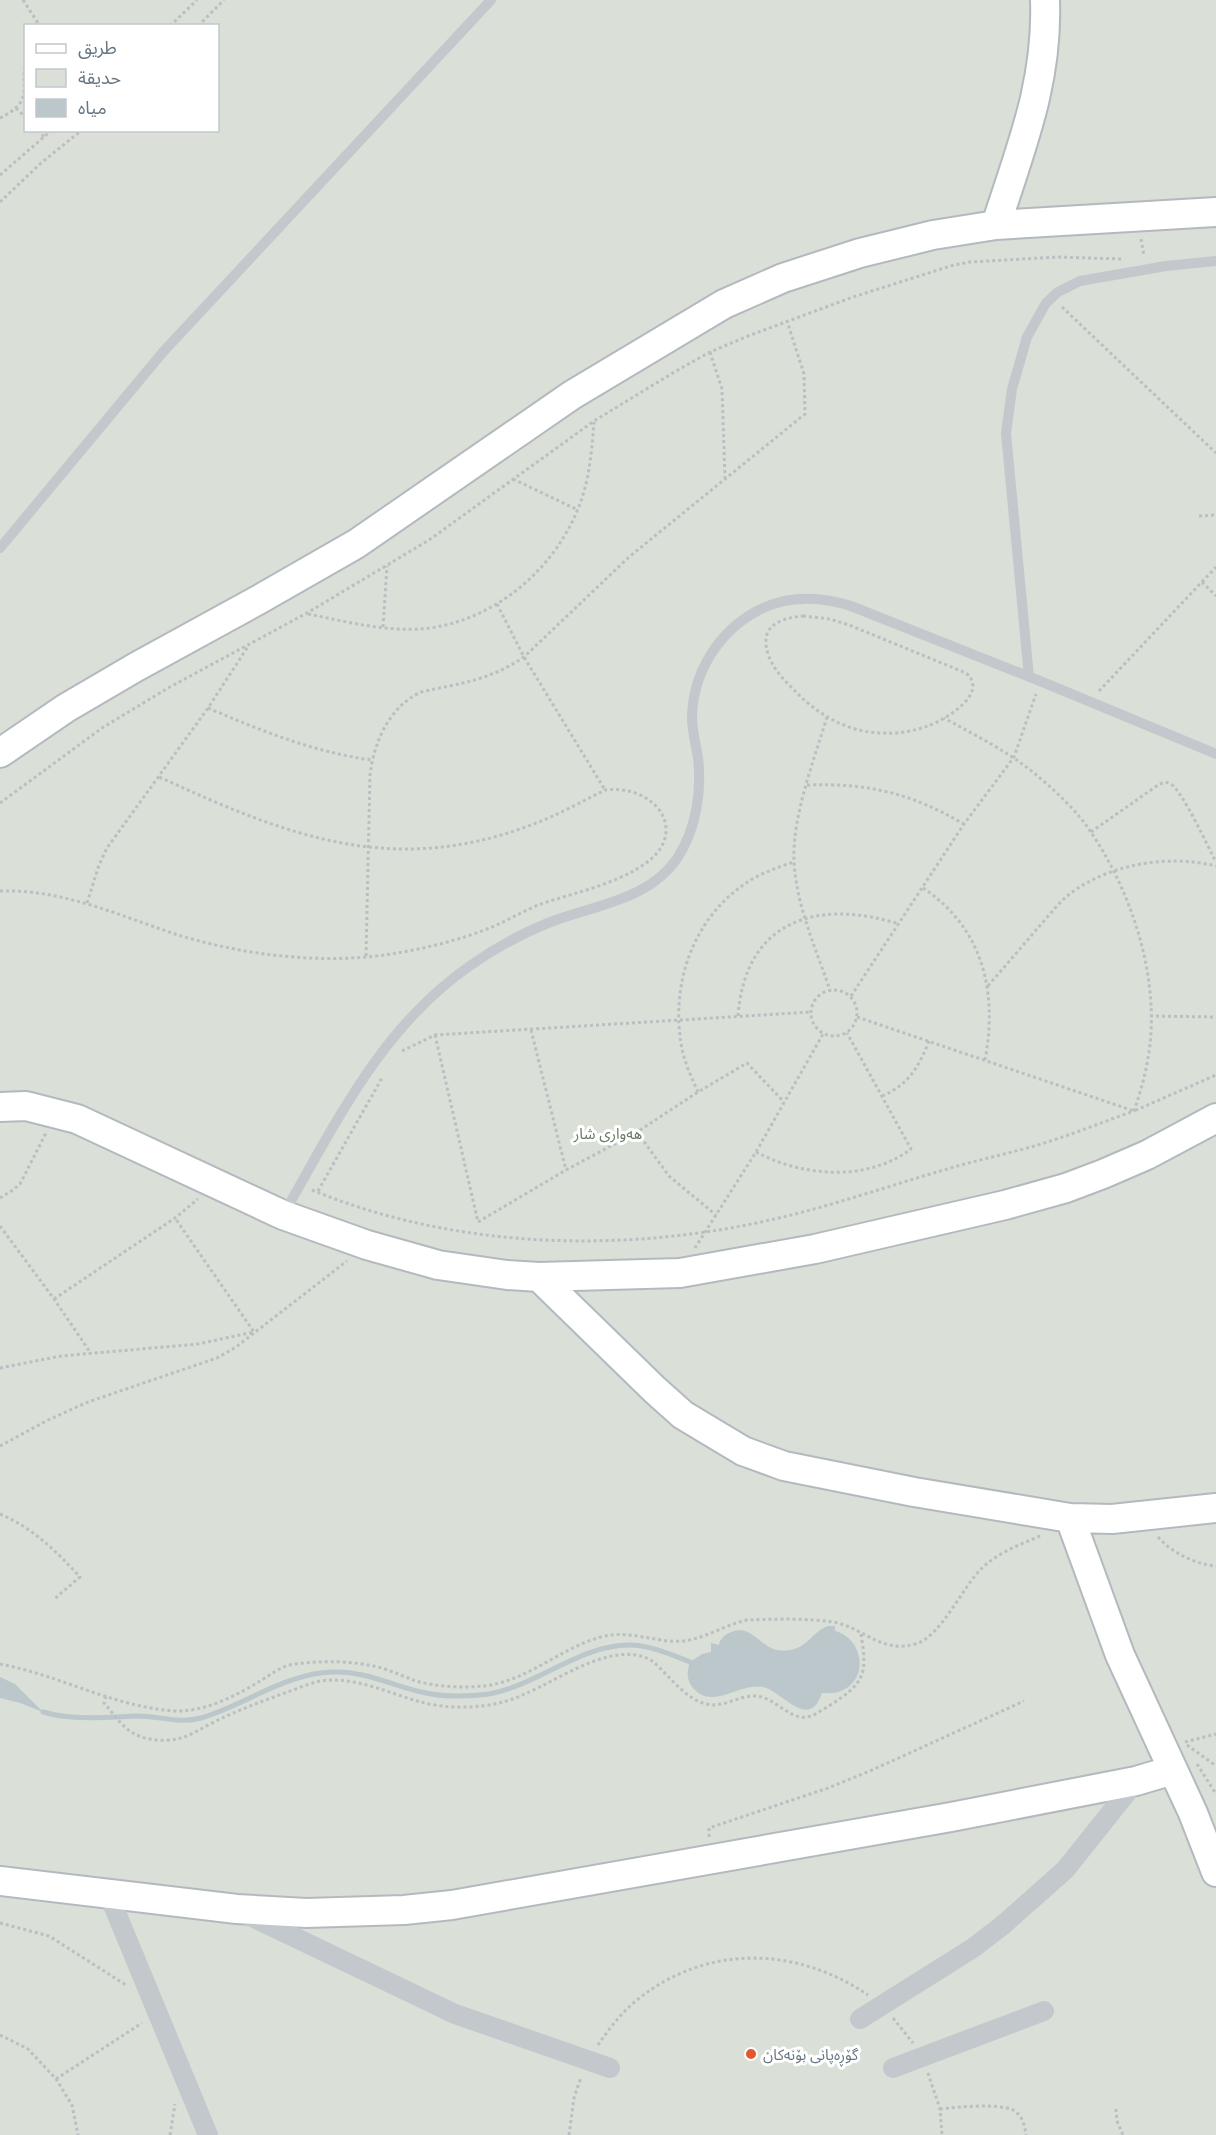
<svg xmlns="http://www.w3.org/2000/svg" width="1216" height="2135" viewBox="0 0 1216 2135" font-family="'Golos Text','Noto Sans Arabic',sans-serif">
  <rect width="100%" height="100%" fill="#fafaf8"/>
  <!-- green -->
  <path fill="#dadfd7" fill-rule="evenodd" d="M 0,0 L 1216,0 L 1216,2135 L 0,2135 ZM 26,26 L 218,26 L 218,130 L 26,130 Z"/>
  <!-- water -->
  <path fill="#bbc7cb" d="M 828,1626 L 835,1626 L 835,1631 C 863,1638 870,1679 841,1691 C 835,1694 828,1693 822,1693 C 809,1732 782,1691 763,1687 C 739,1682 713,1711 693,1688 C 686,1680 687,1671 690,1662 L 702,1654 L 711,1652 L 711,1643 L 719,1645 C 720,1639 724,1635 731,1632 C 749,1625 757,1641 771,1648 C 777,1651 784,1651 790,1650 C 807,1648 813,1631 828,1626 Z
    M 0,1677 L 15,1684 L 43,1712 L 20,1703 L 0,1698 Z"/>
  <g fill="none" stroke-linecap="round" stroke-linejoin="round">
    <!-- stream -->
    <path stroke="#bbc7cb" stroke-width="5" d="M 43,1712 C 74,1721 107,1717 138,1716 C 159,1716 180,1724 201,1718 C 245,1705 286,1673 333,1672 C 365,1671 391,1685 421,1692 C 443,1697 467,1697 489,1694 C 538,1685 580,1645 629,1645 C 650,1645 670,1654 690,1662"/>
    <!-- secondary casing -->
    <g stroke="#b3babf" stroke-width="32">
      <path id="secondary" d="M 996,225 C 1021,147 1048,83 1045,0
        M 0,753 L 66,708 L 136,667 L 260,599 L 356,544 L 572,395 L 724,304 L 783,278 L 860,253 L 933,235 L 996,225 L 1216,212
        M 0,1107 L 26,1106 L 77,1119 L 283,1215 L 367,1245 L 438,1265 L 507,1275 L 539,1277 L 680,1273 L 815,1249 L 1005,1205 L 1066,1188 L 1103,1174 L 1147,1155 L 1216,1118
        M 539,1277 L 655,1390 L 683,1415 L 743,1451 L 784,1466 L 914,1492 L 1070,1518 L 1112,1519 L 1216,1508
        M 1070,1518 L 1120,1655 L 1193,1813 L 1216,1872
        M 0,1881 L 237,1909 L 306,1913 L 404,1910 L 452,1905 L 951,1817 L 1136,1781 L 1173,1770"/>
    </g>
    <!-- path -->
    <path stroke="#bbbfc2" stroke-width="3" stroke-dasharray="3 3" stroke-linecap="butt" d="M 23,0 L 40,26
      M 170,26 L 197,0
      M 198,26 L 224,0
      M 16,108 L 26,118
      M 0,118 C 36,100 19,89 26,59
      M 38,130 L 44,137
      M 0,175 L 52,130
      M 0,202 L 41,163 L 82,130
      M 1141,239 L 1144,256
      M 1062,307 L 1216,453
      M 710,352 L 722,389 L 725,478
      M 513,479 L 578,510
      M 1199,516 L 1216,515
      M 1202,582 L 1216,596
      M 497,604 L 524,657 L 605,790
      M 308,614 C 348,622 389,633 430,628 C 500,618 560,564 582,498 C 590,474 592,447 594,422
      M 803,616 L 830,619 L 849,625 L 966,673 C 990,693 945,720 928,726 C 914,731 898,734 883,733 C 849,733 818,715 795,691 C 783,679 768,664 766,645 C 764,623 784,618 803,616 Z
      M 383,627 L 387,566
      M 1099,691 L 1216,567
      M 208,708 C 262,731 313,752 372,760
      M 827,717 C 814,760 792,817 794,861 C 796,905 816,949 830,990
      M 807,785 C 869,783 910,793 964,824
      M 0,803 L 102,728 L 168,688 L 307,613 L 429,540 L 594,421 L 676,371 L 710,352 L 748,336 L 853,297 L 954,265 L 970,262 L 1058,257 L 1122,259
      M 1091,832 L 1158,785 C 1162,783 1166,781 1171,784 C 1183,792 1208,847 1216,862
      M 923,888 C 983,928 998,992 985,1060
      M 0,891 C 62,889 118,915 175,934 C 242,955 321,965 391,954 C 423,949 456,941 487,929 C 506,922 522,911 541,904 C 574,892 666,875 666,830 C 666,820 662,812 655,805 C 641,792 624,788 605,790 C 581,802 556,816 531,825 C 391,878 286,835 159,777
      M 87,903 L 99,865 L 107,848 L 208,708 L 249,645
      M 366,956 L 370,775 C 374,742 389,707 421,692 C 461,683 488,681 524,657 L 629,557 L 805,414 L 804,374 L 787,321
      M 988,986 C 1004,967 1020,949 1036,930 C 1046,919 1056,906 1067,896 C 1107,864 1168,854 1216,866
      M811 1013a23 23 0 1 1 46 0a23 23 0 1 1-46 0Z
      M 851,996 L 964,824 L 1014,757 L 1036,694
      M 738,1016 C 745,921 816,898 899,924
      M 1150,1016 L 1216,1017
      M 857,1017 L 1134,1111 L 1216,1075
      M 531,1030 L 566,1170
      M 435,1035 L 478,1222 L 566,1170 L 637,1132 L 698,1092 L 747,1063 L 784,1102
      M 402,1051 L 435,1035 L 811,1012
      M 698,1092 C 692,1078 685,1064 682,1049 C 669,982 695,911 756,877 C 768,871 781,866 794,862
      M 882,1096 C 908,1085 919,1067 929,1041
      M 637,1132 L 669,1176 L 716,1215
      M 756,1152 C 803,1177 867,1182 911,1149 L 847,1033
      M 312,1190 C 459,1251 634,1254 787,1216 C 840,1203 892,1185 944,1170 C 973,1161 1002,1155 1031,1147 C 1066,1137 1100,1123 1134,1111 C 1140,1094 1145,1076 1148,1058 C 1162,980 1131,888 1086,825 C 1072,806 1052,788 1034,773 C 1007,751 975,735 944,718
      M 318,1191 L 382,1078
      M 0,1198 L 13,1190 L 20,1184 L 46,1133
      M 0,1226 L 54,1299 L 90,1352
      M 695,1248 L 756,1152 L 823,1034
      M 54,1299 L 175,1218 L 198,1199
      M 0,1368 L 61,1356 L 198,1344 L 254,1332 L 175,1218
      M 0,1446 L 48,1420 L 88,1402 L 217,1358 L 236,1347 L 347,1261
      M 0,1514 C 33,1528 56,1551 80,1577 L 53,1600
      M 1158,1537 C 1172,1553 1195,1564 1216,1566
      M 0,1664 C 59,1675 114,1707 175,1711 C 204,1712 236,1696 260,1681 C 272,1674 282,1665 296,1664 C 325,1660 355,1661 382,1668 C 394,1672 405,1677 416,1681 C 437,1687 463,1688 484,1686 C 528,1681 560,1648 601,1637 C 631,1629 654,1643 682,1641 C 705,1639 724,1625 747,1620 C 775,1619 805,1618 833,1622 C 863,1627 881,1654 915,1644 C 940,1638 962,1588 981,1569 C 997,1553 1019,1545 1040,1536
      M 106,1696 L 104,1703 C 113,1713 121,1726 133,1733 C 144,1740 164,1742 177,1739 C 191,1736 205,1726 218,1720 C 239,1710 260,1702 282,1694 C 294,1690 307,1684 320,1681 C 354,1676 386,1692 417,1701 C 443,1709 477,1709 503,1702 C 547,1691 607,1637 651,1660 C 667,1673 681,1694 700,1702 C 721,1711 735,1696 754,1696 C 772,1696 783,1713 800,1717 C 811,1719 820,1711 829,1706 C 864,1683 868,1676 861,1634
      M 1185,1742 L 1216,1734
      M 1187,1745 L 1216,1766
      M 1197,1764 L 1216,1794
      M 709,1837 L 709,1828 L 828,1788 L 870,1771 L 1024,1701
      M 0,1923 L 49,1936 L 126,1985
      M 893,2018 L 913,2043
      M 0,2035 L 28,2049 L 56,2079 L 72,2105 L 78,2135
      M 598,2045 C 609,2029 621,2013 637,2000 C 706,1944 796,1946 868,1995
      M 928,2073 L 940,2109 L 942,2135
      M 56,2079 L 142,2023
      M 940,2109 C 958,2107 997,2103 1013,2110 C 1022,2115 1025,2125 1026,2135
      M 1116,2109 L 1117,2121 L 1123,2135
      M 170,2135 L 175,2104
      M 569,2135 L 574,2098 L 581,2077"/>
    <!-- lane -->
    <path stroke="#c3c8cc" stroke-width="10" d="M 0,548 L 163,352 L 491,0
      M 1029,677 L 1006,433 L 1012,389 L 1027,337 L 1046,303 L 1058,292 L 1080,281 L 1166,266 L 1216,261
      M 283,1215 C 336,1123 381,1027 471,965 C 495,948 521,934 548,923 C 593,905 649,901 678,857 C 696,829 702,791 698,758 C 696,745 692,731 692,717 C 693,673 718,632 757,611 C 787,595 819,596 851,606 L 1040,681 L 1216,754"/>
    <!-- street -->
    <path stroke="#c3c8cc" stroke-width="20" d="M 108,1893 L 208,2135
      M 248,1915 L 455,2014 L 610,2068
      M 860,2019 L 973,1948 L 1003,1925 L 1065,1870 L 1136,1781
      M 893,2068 L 1044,2011"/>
    <!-- secondary -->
    <use href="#secondary" stroke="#fff" stroke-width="28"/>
  </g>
  <!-- markers -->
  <circle fill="#e4572e" stroke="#fff" stroke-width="2" cx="751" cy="2054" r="6"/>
  <g text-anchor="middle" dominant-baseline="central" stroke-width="6" stroke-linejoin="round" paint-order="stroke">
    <!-- park labels -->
    <g font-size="15" fill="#687a64" stroke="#fff">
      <text x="608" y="1133">هەواری شار</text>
    </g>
    <!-- poi labels -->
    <g font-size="15" fill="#657683" stroke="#fff" text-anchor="start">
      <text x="763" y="2054">گۆڕەپانی بۆنەکان</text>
    </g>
  </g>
  <!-- legend -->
  <rect x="24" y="24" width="195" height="108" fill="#ffffff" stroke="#c1c8cd" stroke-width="1.5"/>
  <rect x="36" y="44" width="30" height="9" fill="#ffffff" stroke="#c1c8cd" stroke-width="1.5"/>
  <text x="78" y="54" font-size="18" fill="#657683">طريق</text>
  <rect x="36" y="69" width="30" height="18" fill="#dadfd7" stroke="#c1c8cd" stroke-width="1.5"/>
  <text x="78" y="84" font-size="18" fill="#657683">حديقة</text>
  <rect x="36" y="99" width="30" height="18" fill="#bbc7cb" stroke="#c1c8cd" stroke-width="1.5"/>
  <text x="78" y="114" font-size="18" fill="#657683">مياه</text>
</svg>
